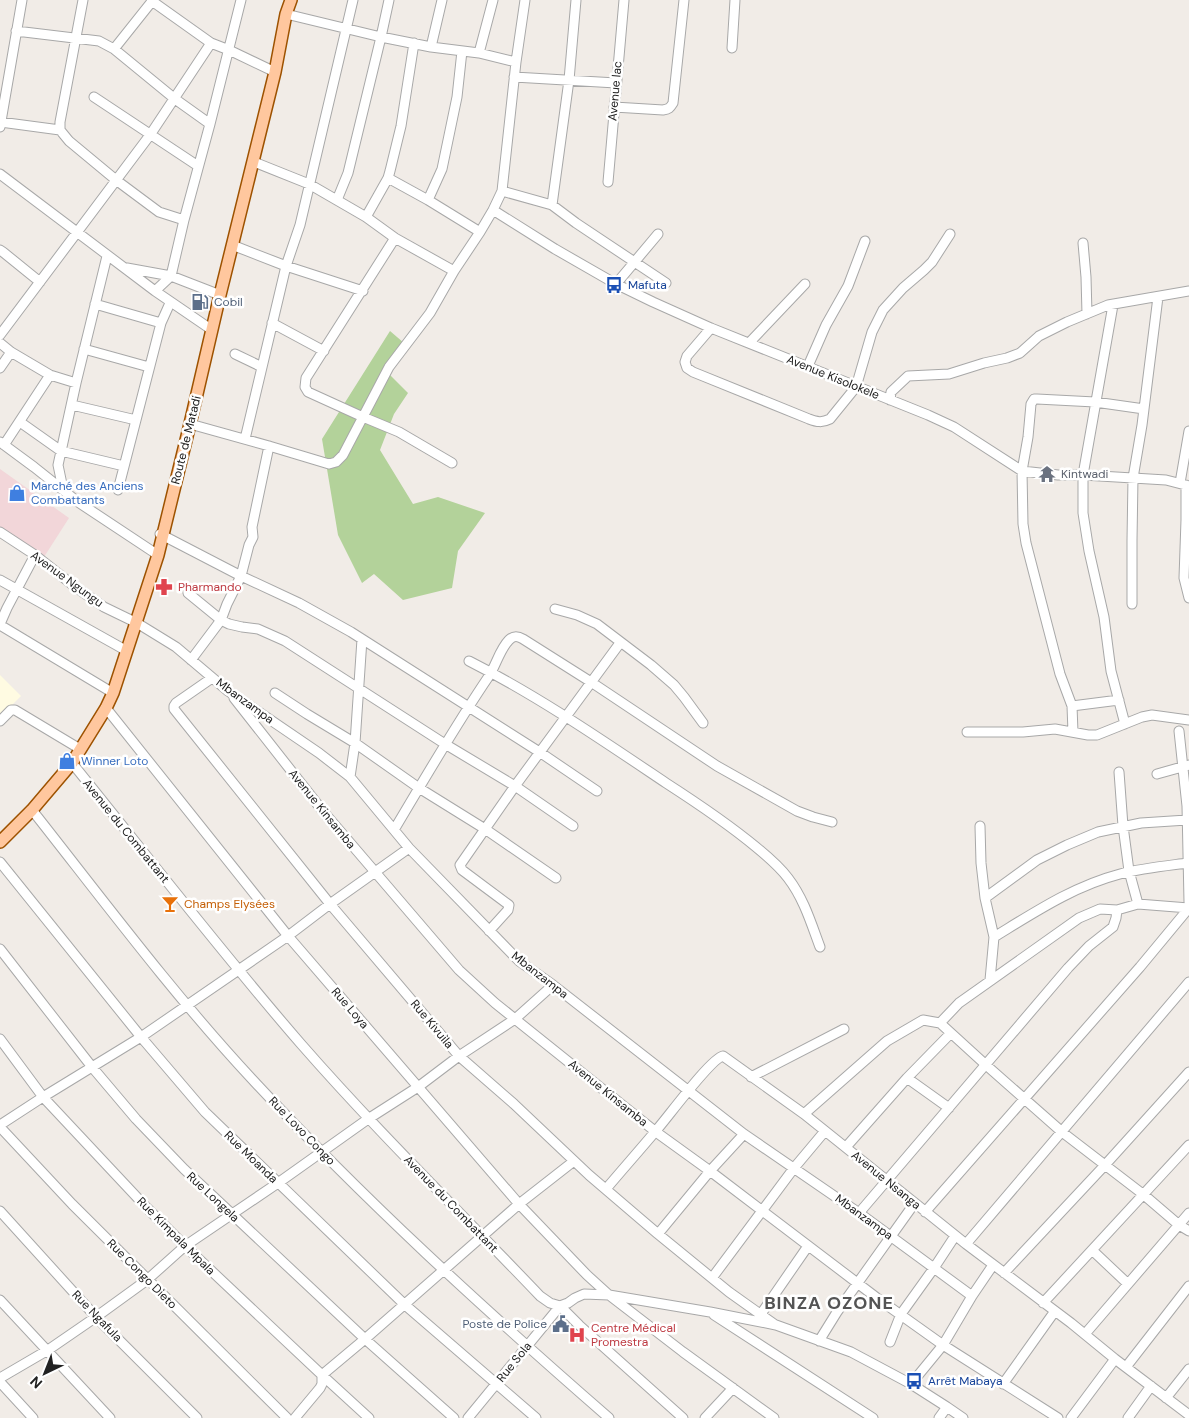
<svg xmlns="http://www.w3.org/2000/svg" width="1189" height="1418" viewBox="0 0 1189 1418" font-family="'DM Sans',sans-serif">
  <rect width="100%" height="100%" fill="#f1ece7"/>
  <!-- commercial -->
  <path fill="#f2d6d9" d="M 0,469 L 69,518 L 44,557 L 0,527 Z"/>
  <!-- education -->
  <path fill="#fffbe2" d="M 0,675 L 21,696 L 0,717 Z"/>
  <!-- forest -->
  <path fill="#b3d29a" d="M 390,331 L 404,343 L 385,370 L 408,393 L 394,414 L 380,450 L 413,504 L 438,497 L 485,513 L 458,551 L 452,588 L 403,600 L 374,574 L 362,583 L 338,535 L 322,439 Z"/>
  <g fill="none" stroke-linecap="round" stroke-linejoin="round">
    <!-- minor casing -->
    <g stroke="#a8a8a8" stroke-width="11">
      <path id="minor" d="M 83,0 L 60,122 L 60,130 L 69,141 L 116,180 L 159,212 L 184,220
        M 152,1 L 211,43 L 229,50 L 275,72
        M 286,14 L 381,37 L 431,47 L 479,53 L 516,62
        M 16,31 L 99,41 L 114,49 L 175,99 L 210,124
        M 431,47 L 442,0
        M 732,48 L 735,0
        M 114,49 L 153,0
        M 479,53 L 493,0
        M 514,77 L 616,83
        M 94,97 L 198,166
        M 614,107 L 663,110 C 669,109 670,108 673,103 L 684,0
        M 0,122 L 60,130
        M 0,127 L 22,0
        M 254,162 L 309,184 L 366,217 L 395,238 L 454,271
        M 0,174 L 155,291 L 212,330
        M 388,178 L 428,200 L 480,232
        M 608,182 L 624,0
        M 502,191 L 552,205 L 576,223 L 666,283
        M 337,200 L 348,173 L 381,37 L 389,0
        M 428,200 L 442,169 L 457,97 L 462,51
        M 552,205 L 569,80 L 576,0
        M 493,210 L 555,249 L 616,284 L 653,302 L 711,328 L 928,415 L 954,427 L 1022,471 L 1058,475 L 1083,475 L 1166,480 L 1189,486
        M 366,217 L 388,178 L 390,171 L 401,126 L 414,43
        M 395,238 L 306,378 L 305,387 L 308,392 L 363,417 L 399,432 L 452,463
        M 1083,243 L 1086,277 L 1087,314
        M 232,245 L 286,266 L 363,291
        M 0,250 L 3,252 L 40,282
        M 127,268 L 171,276 L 220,295
        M 616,284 L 658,234
        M 155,291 L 171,276 L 184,220 L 210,124 L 241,0
        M 95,304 L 161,323
        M 1113,305 L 1083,475 L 1083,513 L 1089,551 L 1104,617 L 1111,671 L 1125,724
        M 272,323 L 324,351
        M 711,328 L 687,356 L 685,362 L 687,368 L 693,372 L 809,419 C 817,422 822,423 830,419 L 856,387 L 872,332 L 883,310 L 903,288 L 924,270 L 932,262 L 950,234
        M 0,335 L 150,135 L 211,43
        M 0,343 L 11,352 L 50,375 L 76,383
        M 749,343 L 805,284
        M 84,349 L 149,367
        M 235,354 L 262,367
        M 808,366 L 826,325 L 848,286 L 865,241
        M 0,368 L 11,352
        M 890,400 L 891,392 L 908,376 L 949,374 L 984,363 L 1007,358 L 1020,353 L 1039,336 L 1067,322 L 1108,305 L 1189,291
        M 72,405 L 136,420
        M 20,422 L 61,451 L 124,466
        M 190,424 L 269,446 L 329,464 L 336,462 L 343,455 L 389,367 L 430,313 L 454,271 L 480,232 L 493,210 L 502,191 L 516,62 L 525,0
        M 245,439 L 286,266 L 300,225 L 353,0
        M 0,442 L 34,467 L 78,502 L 158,555
        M 4,445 L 50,375
        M 1180,483 L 1189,431
        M 1186,485 L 1186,520 L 1184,578 L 1189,598
        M 63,489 L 58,465 L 76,383 L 107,256
        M 118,490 L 161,323 L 170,303
        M 0,532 L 35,555 L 74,586 L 104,607 L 137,623 L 176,647 L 228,691 L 319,753 L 350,777 L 409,848 L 519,961 L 553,985 L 744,1134 L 859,1213 L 972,1296
        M 160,534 L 241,576 L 299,603 L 351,632 L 541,753 L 597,791
        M 0,580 L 127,651
        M 188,593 L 221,620 L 229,624 L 242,627 L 258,629 L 285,641 L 445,744 L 515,786 L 573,826
        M 1132,604 L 1132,540 L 1133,478 L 1142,425 L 1158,297
        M 555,609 L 577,615 L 597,624 L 651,665 L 674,685 L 684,697 L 703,723
        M 0,624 L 7,608 L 35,555
        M 0,625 L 113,693
        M 191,660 L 221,620 L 227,604 L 241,576 L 249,545 L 253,537 L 252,527 L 269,446
        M 469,661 C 538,696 602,740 666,783 C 697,803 727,823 756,847 C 767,856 779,866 788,878 C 804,899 811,923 820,947
        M 212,678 L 176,703 L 174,706 L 174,709 L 330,904 L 459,1056 L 514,1104 L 589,1175 L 658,1234 L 729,1292 L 774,1324
        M 275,693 L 307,714 L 355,743 L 419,788 L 485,829 L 556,878
        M 234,698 L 322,810 L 459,970 L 495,1003 L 656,1132 L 710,1171 L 877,1298 L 943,1345 L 1058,1418
        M 1072,706 L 1119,700
        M 106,708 L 288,936 L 519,1204 L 587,1275 L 609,1295 L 683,1352 L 774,1418
        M 0,721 L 11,710 L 15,710 L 80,749
        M 1179,731 L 1187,806 L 1189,902
        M 967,732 L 1023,732 L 1055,729 L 1088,735 L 1097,735 L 1142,717 L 1152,715 L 1189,720
        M 1073,732 L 1072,706 L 1060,674 L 1026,543 L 1023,524 L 1022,471 L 1028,437 L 1031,404 L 1034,399 L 1037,399 L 1095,402 L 1144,409
        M 72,763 C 148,857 222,953 301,1044 C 377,1131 460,1212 540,1296 L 550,1303 L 560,1306 L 568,1303 L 575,1298 L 584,1294 L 609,1295 L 710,1312 L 776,1325 L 851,1352 L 911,1384 L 947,1407 L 963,1418
        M 1119,772 L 1123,826 L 1129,871 L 1138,904
        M 1157,774 L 1189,765
        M 350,777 L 355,743 L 362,639
        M 32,810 C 103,900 173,994 251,1078 C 363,1199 485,1310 609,1418
        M 980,826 L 981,863 L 985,898 L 994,937 L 990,980
        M 394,830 C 425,778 455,726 489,676 C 496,665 500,649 509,640 C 514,635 518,636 523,639 L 591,682 L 717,766 L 797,811 L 813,817 L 832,822
        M 0,862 L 141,1037 L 205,1112 L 404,1304 L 536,1418
        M 985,898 L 1037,860 L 1067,845 L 1098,832 L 1141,823 L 1187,820
        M 489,931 L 508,910 L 509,905 L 462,870 L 460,865 L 515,786 L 620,643
        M 994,937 C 1035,912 1074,886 1120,874 C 1143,868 1165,866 1188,863
        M 0,949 L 92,1067 L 136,1119 L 184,1169 L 365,1339 L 454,1418
        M 940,1023 L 959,1003 L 1079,918 L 1100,909 L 1117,910 L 1138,904 L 1189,908
        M 0,1039 L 43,1097 L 147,1208 L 185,1246 L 322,1375 L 369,1418
        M 751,1077 L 844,1029
        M 907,1078 L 949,1108
        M 804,1114 L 887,1041 L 923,1020 L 940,1023 L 986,1065 L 1062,1132 L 1144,1195 L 1179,1225 L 1189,1231
        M 0,1125 L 43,1097 L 141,1037 L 288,936 L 330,904 L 409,848
        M 0,1127 L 72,1204 L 287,1418
        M 846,1147 L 907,1078 L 951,1033
        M 606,1189 C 622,1170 638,1152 654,1133 C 666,1120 710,1059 723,1056 L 804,1114 L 966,1244 L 1071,1323 L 1115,1359 L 1189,1415
        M 0,1211 L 96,1317 L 197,1418
        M 925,1212 L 1140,967 L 1189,908
        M 859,1213 L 1068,968 L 1089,946 L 1113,927 L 1116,918 L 1117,910
        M 658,1234 L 710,1171 L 744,1134
        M 966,1244 L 1189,982
        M 1092,1250 L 1128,1284
        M 1004,1273 L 1105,1165 L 1189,1072
        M 712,1278 L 794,1168 L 825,1131
        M 0,1300 L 110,1418
        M 1043,1303 L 1189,1145
        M 761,1314 L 808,1246
        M 714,1315 L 873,1418
        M 1085,1334 L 1189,1213
        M 819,1341 L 837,1312 L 914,1204
        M 890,1342 L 901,1314 L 934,1268 L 955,1236
        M 1126,1367 L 1189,1286
        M 0,1378 L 48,1350 L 96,1317 L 147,1280 L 185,1246 L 278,1183 L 368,1119 L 418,1087 L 459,1056 L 515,1019 L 553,985
        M 0,1382 L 33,1418
        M 911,1384 L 943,1345 L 972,1296 L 993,1265
        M 1003,1384 L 1055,1311
        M 1166,1398 L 1189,1369
        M 295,1418 L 320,1388 L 322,1384 L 322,1375 L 365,1339 L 519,1204 L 574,1161
        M 468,1418 L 560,1306 L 579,1325 L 683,1418
        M 705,1418 L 733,1388
        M 939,1418 L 947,1407
        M 1071,1418 L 1115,1359
        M 1128,1418 L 1151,1386"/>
    </g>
    <!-- major casing -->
    <g stroke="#9d5200" stroke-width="14">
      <path id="major" d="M 0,842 L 32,810 L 72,763 L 106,708 L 113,693 L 158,555 L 190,424 L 220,295 L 275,72 L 286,14 L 291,0"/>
    </g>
    <!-- minor -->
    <use href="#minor" stroke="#fff" stroke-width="9"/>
    <!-- major -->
    <use href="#major" stroke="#ffc79e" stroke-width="11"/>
  </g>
  <!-- icons -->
  <defs>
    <g id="bus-bare" transform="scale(1.35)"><path d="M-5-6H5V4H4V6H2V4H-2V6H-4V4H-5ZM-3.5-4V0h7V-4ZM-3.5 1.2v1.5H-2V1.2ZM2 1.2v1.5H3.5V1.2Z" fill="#1a4fb4" stroke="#fff" stroke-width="2.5" paint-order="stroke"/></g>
    <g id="fuel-bare" transform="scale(1.35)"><path d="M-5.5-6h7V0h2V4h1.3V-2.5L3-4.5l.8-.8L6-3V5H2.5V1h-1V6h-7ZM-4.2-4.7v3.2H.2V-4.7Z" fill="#5c6f8a" stroke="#fff" stroke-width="2.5" paint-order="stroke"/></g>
    <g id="temple-bare" transform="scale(1.35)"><path d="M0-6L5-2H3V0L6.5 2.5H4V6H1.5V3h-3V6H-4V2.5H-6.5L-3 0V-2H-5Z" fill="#6b7280" stroke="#fff" stroke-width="2.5" paint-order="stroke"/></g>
    <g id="shop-bare" transform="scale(1.35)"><path d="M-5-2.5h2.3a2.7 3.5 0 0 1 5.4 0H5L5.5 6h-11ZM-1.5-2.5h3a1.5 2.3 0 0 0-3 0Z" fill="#3f7fe0" stroke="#fff" stroke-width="2.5" paint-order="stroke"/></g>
    <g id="pharmacy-bare" transform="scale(1.35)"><path d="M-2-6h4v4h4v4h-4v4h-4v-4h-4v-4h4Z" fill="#e0444e" stroke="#fff" stroke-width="2.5" paint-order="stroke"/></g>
    <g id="bar-bare" transform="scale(1.35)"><path d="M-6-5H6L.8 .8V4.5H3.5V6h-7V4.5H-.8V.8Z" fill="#e8710a" stroke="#fff" stroke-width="2.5" paint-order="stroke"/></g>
    <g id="civic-bare" transform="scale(1.35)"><path d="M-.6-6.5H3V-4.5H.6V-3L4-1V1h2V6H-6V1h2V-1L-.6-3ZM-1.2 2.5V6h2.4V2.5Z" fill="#5c6f8a" stroke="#fff" stroke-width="2.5" paint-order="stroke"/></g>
    <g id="hospital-bare" transform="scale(1.35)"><path d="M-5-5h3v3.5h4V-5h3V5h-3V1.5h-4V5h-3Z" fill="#e0444e" stroke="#fff" stroke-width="2.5" paint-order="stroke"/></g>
  </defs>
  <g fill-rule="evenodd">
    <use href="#bus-bare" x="614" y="285"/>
    <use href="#fuel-bare" x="200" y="302"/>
    <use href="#temple-bare" x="1047" y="474"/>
    <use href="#shop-bare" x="17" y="493"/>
    <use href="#pharmacy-bare" x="164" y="587"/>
    <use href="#shop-bare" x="67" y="761"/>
    <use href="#bar-bare" x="170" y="904"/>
    <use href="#civic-bare" x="561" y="1324"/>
    <use href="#hospital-bare" x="577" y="1335"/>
    <use href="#bus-bare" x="914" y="1381"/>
  </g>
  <g text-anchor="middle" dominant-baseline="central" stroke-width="5" stroke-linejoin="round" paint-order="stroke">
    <!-- street labels -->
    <g font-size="12" fill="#212121" stroke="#fff">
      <text transform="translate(615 91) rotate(-85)">Avenue lac</text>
      <text transform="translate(833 377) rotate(22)">Avenue Kisolokele</text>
      <text transform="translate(186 440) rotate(-76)">Route de Matadi</text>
      <text transform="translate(67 579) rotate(36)">Avenue Ngungu</text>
      <text transform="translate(245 701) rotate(36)">Mbanzampa</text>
      <text transform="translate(322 809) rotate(51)">Avenue Kinsamba</text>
      <text transform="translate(126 831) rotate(51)">Avenue du Combattant</text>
      <text transform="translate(540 975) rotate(38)">Mbanzampa</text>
      <text transform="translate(350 1008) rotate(49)">Rue Loya</text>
      <text transform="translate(432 1024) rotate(50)">Rue Kivuila</text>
      <text transform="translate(608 1093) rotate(39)">Avenue Kinsamba</text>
      <text transform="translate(302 1131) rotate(46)">Rue Lovo Congo</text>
      <text transform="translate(251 1157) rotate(44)">Rue Moanda</text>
      <text transform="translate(886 1180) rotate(39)">Avenue Nsanga</text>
      <text transform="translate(213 1197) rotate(43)">Rue Longela</text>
      <text transform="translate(451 1204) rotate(46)">Avenue du Combattant</text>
      <text transform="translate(864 1217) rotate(36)">Mbanzampa</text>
      <text transform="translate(176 1236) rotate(45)">Rue Kimpala Mpala</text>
      <text transform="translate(142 1274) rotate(45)">Rue Congo Dieto</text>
      <text transform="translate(97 1316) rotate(46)">Rue Ngafula</text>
      <text transform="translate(514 1362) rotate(-51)">Rue Sola</text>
    </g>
    <!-- transit labels -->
    <g font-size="12" fill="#164399" stroke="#fff" text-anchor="start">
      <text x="628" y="285">Mafuta</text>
      <text x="928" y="1381">Arrêt Mabaya</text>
    </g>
    <!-- service labels -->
    <g font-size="12" fill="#4e5e75" stroke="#fff" text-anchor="start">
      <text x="214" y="302">Cobil</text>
      <text x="547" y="1324" text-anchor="end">Poste de Police</text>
    </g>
    <!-- worship labels -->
    <g font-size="12" fill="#5b616d" stroke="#fff" text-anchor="start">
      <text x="1061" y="474">Kintwadi</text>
    </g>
    <!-- shop labels -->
    <g font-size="12" fill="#366cbe" stroke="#fff" text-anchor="start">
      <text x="31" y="486">Marché des Anciens<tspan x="31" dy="14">Combattants</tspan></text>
      <text x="81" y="761">Winner Loto</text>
    </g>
    <!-- health labels -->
    <g font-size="12" fill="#be3a42" stroke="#fff" text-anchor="start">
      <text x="178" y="587">Pharmando</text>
      <text x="591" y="1328">Centre Médical<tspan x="591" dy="14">Promestra</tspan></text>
    </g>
    <!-- food labels -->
    <g font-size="12" fill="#c56008" stroke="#fff" text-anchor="start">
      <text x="184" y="904">Champs Elysées</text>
    </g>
    <!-- district labels -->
    <g font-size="18" font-weight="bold" letter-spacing="1" fill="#545454" stroke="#fff">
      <text x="829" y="1303">BINZA OZONE</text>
    </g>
  </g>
  <!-- north arrow -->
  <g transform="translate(45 1373) rotate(223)" stroke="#ffffff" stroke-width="4" paint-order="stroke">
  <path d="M0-4L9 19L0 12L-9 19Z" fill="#212121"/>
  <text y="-8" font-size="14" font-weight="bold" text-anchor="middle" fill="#212121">N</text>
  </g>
</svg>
